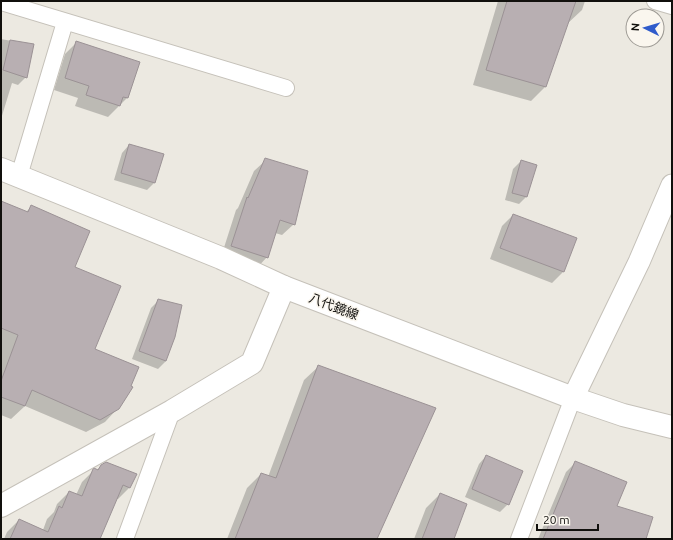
<svg xmlns="http://www.w3.org/2000/svg" width="673" height="540" viewBox="0 0 673 540" font-family="Ubuntu,'Noto Sans JP',sans-serif">
  <rect width="100%" height="100%" fill="#ece9e1"/>
  <!-- shadow -->
  <path fill="#0003" d="M 498,1 L 585,1 L 582,10 L 567,24 L 545,87 L 531,101 L 473,85 Z
    M 1,39 L 33,45 L 26,77 L 18,85 L 12,83 L 1,119 Z
    M 76,43 L 139,63 L 127,98 L 108,117 L 75,106 L 78,98 L 54,90 L 65,54 Z
    M 129,145 L 154,183 L 147,190 L 114,180 L 122,153 Z
    M 266,160 L 294,224 L 282,235 L 275,233 L 267,257 L 256,269 L 221,257 L 236,210 L 238,208 L 254,171 Z
    M 521,161 L 526,197 L 519,204 L 505,200 L 513,169 Z
    M 1,202 L 26,212 L 32,206 L 74,267 L 94,350 L 118,408 L 105,422 L 86,432 L 25,406 L 11,419 L 1,415 Z
    M 513,215 L 563,272 L 552,283 L 490,259 L 502,226 Z
    M 159,300 L 166,361 L 158,369 L 132,359 L 151,308 Z
    M 319,366 L 376,538 L 379,539 L 227,539 L 247,488 L 261,474 L 268,477 L 304,380 Z
    M 486,456 L 508,504 L 500,512 L 465,497 L 479,464 Z
    M 576,462 L 615,506 L 645,539 L 538,539 L 566,472 Z
    M 101,466 L 135,474 L 129,488 L 118,499 L 116,499 L 84,539 L 4,539 L 7,532 L 19,520 L 43,530 L 47,519 L 54,512 L 57,504 L 69,492 L 76,495 L 82,482 L 94,470 L 97,470 Z
    M 440,494 L 453,539 L 414,539 L 426,508 Z"/>
  <!-- building -->
  <path fill="#b8afb2" stroke="#9b9295" d="M 507,1 L 576,1 L 546,87 L 486,70 Z
    M 10,40 L 34,44 L 27,78 L 3,70 Z
    M 76,41 L 140,62 L 128,98 L 123,97 L 120,106 L 86,95 L 89,86 L 65,78 Z
    M 129,144 L 164,154 L 155,183 L 121,173 Z
    M 265,158 L 308,171 L 295,225 L 280,220 L 268,258 L 231,246 L 247,197 L 248,198 Z
    M 521,160 L 537,165 L 527,197 L 512,193 Z
    M 1,201 L 28,212 L 31,205 L 90,231 L 75,267 L 121,286 L 95,349 L 139,367 L 131,386 L 133,387 L 119,409 L 100,420 L 32,390 L 25,406 L 1,397 L 1,381 L 18,335 L 1,328 Z
    M 513,214 L 577,238 L 564,272 L 500,248 Z
    M 158,299 L 182,305 L 175,337 L 166,361 L 139,351 Z
    M 318,365 L 436,408 L 377,539 L 235,539 L 261,473 L 276,478 Z
    M 486,455 L 523,471 L 509,505 L 472,489 Z
    M 575,461 L 627,482 L 617,506 L 653,517 L 646,539 L 543,539 Z
    M 106,462 L 137,474 L 130,488 L 123,485 L 100,539 L 10,539 L 19,519 L 48,532 L 59,506 L 62,508 L 69,491 L 82,496 L 93,469 L 94,468 L 98,470 L 101,465 Z
    M 440,493 L 467,504 L 454,539 L 422,539 Z"/>
  <g fill="none" stroke-linecap="round" stroke-linejoin="round">
    <!-- minor casing -->
    <g stroke="#c5c1b9" stroke-width="18">
      <path id="minor" d="M 655,1 L 672,6
        M 1,2 L 286,88
        M 19,176 L 65,22
        M 125,539 L 172,411
        M 519,539 L 573,398"/>
    </g>
    <!-- tertiary casing -->
    <g stroke="#c5c1b9" stroke-width="23">
      <path id="tertiary" d="M 573,398 L 639,262 L 672,185"/>
    </g>
    <!-- secondary casing -->
    <g stroke="#c5c1b9" stroke-width="24">
      <path id="secondary" d="M 1,506 L 172,411 L 252,363 L 284,287"/>
    </g>
    <!-- primary casing -->
    <g stroke="#c5c1b9" stroke-width="24">
      <path id="primary" d="M 1,169 L 221,258 L 284,287 L 573,398 L 623,415 L 672,427"/>
    </g>
    <!-- minor -->
    <use href="#minor" stroke="#fff" stroke-width="16"/>
    <!-- tertiary -->
    <use href="#tertiary" stroke="#fff" stroke-width="21"/>
    <!-- secondary -->
    <use href="#secondary" stroke="#fff" stroke-width="22"/>
    <!-- primary -->
    <use href="#primary" stroke="#fff" stroke-width="22"/>
  </g>
  <g text-anchor="middle" dominant-baseline="central" stroke-width="3" stroke-linejoin="round" paint-order="stroke">
    <!-- street labels -->
    <g font-size="13" fill="#11100d" stroke="#faf6ee">
      <text transform="translate(334 306) rotate(21)">八代鏡線</text>
    </g>
  </g>
  <!-- border -->
  <rect width="673" height="540" fill="none" stroke="#11100d" stroke-width="4"/>
  <!-- north arrow -->
  <g transform="translate(645 28) rotate(275)"><circle r="19" fill="#faf6ee" stroke="#9d9a94"/>
  <path d="M0-3L7 15L0 10L-7 15Z" fill="#2f5bcb"/>
  <text y="-6" font-size="11" font-weight="bold" text-anchor="middle" fill="#11100d">N</text>
  </g>
  <!-- scale -->
  <path d="M537 524v6h61v-6" fill="none" stroke="#11100d" stroke-width="2"/>
  <text x="543" y="524" font-size="12" fill="#11100d" stroke="#faf6ee" stroke-width="3" paint-order="stroke">20 m</text>
</svg>
